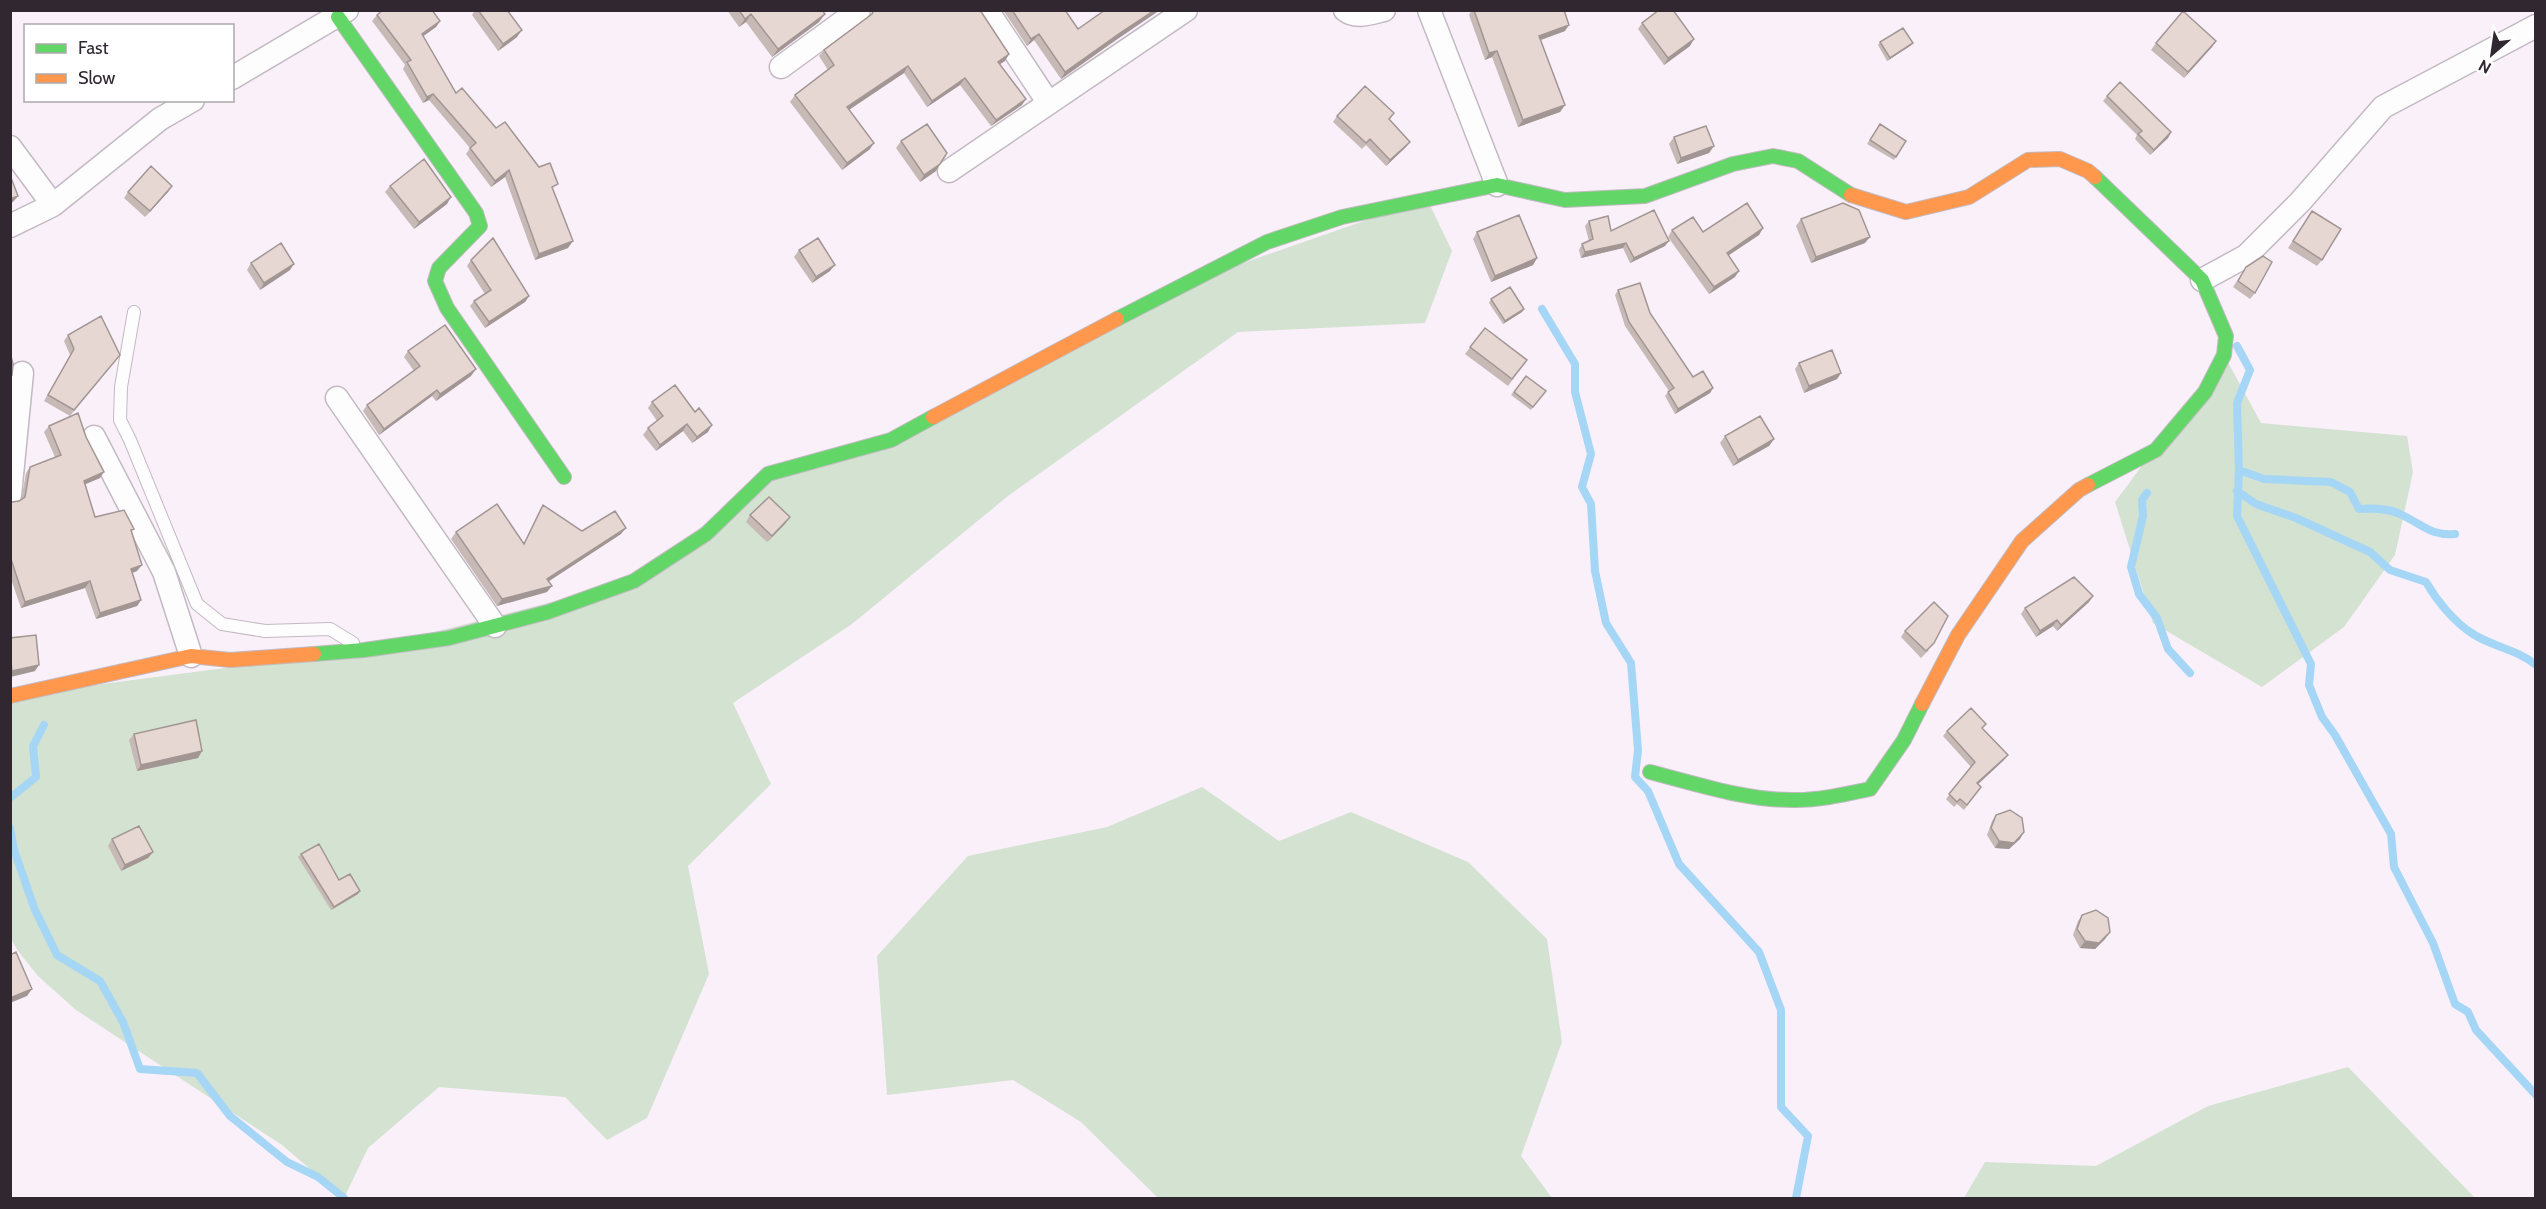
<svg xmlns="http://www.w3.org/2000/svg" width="2546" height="1209" viewBox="0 0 2546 1209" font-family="Cabin,sans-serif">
  <rect width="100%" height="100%" fill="#faf0fa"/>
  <!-- green -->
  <path fill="#d3e2d1" d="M 1427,199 L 1452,251 L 1425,323 L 1238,332 L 1008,496 L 852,624 L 733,703 L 771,784 L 688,866 L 709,974 L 647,1118 L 607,1140 L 565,1097 L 439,1087 L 368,1148 L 344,1198 L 282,1145 L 76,1010 L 38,976 L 18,951 L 11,939 L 10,696 L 364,650 L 634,581 L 768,474 L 891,440 L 1180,285 Z
    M 2224,355 L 2261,423 L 2407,436 L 2413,472 L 2395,555 L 2344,627 L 2262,687 L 2153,623 L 2115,502 Z
    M 1202,787 L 1279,841 L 1351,812 L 1468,862 L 1547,939 L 1562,1042 L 1521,1156 L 1552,1198 L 1158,1198 L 1081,1122 L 1013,1080 L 887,1095 L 877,956 L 968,856 L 1107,827 Z
    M 2348,1067 L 2475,1198 L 1964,1198 L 1985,1162 L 2096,1166 L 2208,1106 Z"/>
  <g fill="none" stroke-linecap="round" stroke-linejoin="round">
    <!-- stream -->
    <path stroke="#a5d6f5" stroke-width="8" d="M 1542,309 L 1575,364 L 1575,392 L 1591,454 L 1582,487 L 1591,504 L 1595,571 L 1606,623 L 1631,663 L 1638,750 L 1635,777 L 1648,791 L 1679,864 L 1759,952 L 1781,1010 L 1781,1107 L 1808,1136 L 1796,1198
      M 2237,346 L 2250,370 L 2237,403 L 2239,470 L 2237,516 L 2311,664 L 2309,685 L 2322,717 L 2335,735 L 2391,834 L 2394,867 L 2433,943 L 2455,1004 L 2468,1012 L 2476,1030 L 2536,1095
      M 2239,470 L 2264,479 L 2331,482 L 2350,492 L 2359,509 C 2374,508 2389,508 2402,515 C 2423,525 2431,536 2455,534
      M 2237,491 L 2256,504 L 2296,518 L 2370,552 L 2390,570 L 2426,582 C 2437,601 2454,622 2473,634 C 2493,647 2517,649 2536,665
      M 2147,493 L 2142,500 L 2143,516 L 2131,567 L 2139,594 L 2157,618 L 2168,649 L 2190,673
      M 10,798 L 36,777 L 33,746 L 44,725
      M 10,828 L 14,850 L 35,910 L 57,955 L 100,981 L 123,1022 L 140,1069 L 197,1073 L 230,1116 L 287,1162 L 318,1177 L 344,1198"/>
    <!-- lane casing -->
    <g stroke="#c2bac2" stroke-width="14">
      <path id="lane" d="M 134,312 L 121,387 L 120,420 L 130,440 L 197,604 L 222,624 L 265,631 L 330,629 L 353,643"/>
    </g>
    <!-- street casing -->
    <g stroke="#c2bac2" stroke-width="25">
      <path id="street" d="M 987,10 L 1048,102
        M 1345,10 C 1356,19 1371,13 1384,10
        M 1429,10 L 1497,185
        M 781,67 L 859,10
        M 232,78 L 347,10
        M 10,147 L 53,205
        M 949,171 L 1186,10
        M 10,226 L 53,205 L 160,119 L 193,100
        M 2202,280 L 2246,256 L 2300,202 L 2383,107 L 2536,26
        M 337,398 L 495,626
        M 94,437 L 164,572 L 191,656
        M 10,495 L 22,373"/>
    </g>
    <!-- fast casing -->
    <g stroke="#c2bac2" stroke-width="16">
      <path id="fast" d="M 338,17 L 476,213 L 480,226 L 439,268 L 435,281 L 447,308 L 564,477
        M 1117,319 L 1267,242 L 1342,217 L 1497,185 L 1565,200 L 1645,196 L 1733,164 L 1773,156 L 1798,161 L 1851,195
        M 2088,485 L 2156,450 L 2205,392 L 2224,355 L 2226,336 L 2202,280 L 2095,177
        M 314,654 L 364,650 L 449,638 L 548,612 L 634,581 L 706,534 L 768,474 L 891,440 L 933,417
        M 1650,772 C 1697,784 1747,801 1796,800 C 1821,800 1846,794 1870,789 L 1904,740 L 1922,704"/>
    </g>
    <!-- slow casing -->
    <g stroke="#c2bac2" stroke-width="16">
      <path id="slow" d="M 1851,195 L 1906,212 L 1969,197 L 2028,160 L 2060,159 L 2088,171 L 2095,177
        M 933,417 L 1117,319
        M 10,696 L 191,656 L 230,660 L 314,654
        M 1922,704 L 1958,635 L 2022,541 L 2079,490 L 2088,485"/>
    </g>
    <!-- lane -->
    <use href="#lane" stroke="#fefdfe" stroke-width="12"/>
    <!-- street -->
    <use href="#street" stroke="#fefdfe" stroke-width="22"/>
    <!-- fast -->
    <use href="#fast" stroke="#63d668" stroke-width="14"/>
    <!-- slow -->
    <use href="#slow" stroke="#ff974d" stroke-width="14"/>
  </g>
  <!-- wall -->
  <path fill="#c7b9b5" d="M 475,10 L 507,10 L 517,37 L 498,51 L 472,15 Z
    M 727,10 L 822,10 L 825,14 L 819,22 L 772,57 L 746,22 L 739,27 Z
    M 872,10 L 980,10 L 1009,54 L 1005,61 L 1000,64 L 1022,105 L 991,126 L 960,85 L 927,107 L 904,73 L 849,109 L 870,149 L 842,170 L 790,102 L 795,95 L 828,70 L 819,56 L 824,50 L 872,14 Z
    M 1003,10 L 1065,10 L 1078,29 L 1105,10 L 1160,10 L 1116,40 L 1061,79 L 1034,40 L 1027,46 Z
    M 1472,10 L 1564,10 L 1565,31 L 1541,40 L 1565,105 L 1560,112 L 1518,127 L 1492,57 L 1485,60 L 1469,15 Z
    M 377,15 L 440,21 L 436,27 L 423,36 L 456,93 L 496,128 L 553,191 L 568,248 L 535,260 L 505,177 L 491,187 L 466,154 L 470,148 L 429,100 L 423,103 L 403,69 L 405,65 L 372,21 Z
    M 1642,23 L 1690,46 L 1664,65 L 1638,29 Z
    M 2216,41 L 2212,47 L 2184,78 L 2151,50 L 2156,43 Z
    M 1880,42 L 1913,43 L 1910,46 L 1887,61 L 1878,45 Z
    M 2107,96 L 2171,132 L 2168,138 L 2150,155 L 2135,139 L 2137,135 L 2103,101 Z
    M 1337,116 L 1390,120 L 1410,142 L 1406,147 L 1386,166 L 1366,145 L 1362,149 L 1333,122 Z
    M 1880,124 L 1906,141 L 1894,160 L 1867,144 Z
    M 1674,137 L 1714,146 L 1709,153 L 1677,164 L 1669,144 Z
    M 901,141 L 936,171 L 920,182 L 896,148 Z
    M 172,186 L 168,192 L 145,217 L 124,198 L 128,192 Z
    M 390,186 L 447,204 L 414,229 L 385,192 Z
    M 2312,211 L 2322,260 L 2317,266 L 2288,248 Z
    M 1801,219 L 1865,243 L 1811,263 L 1796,226 Z
    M 1589,221 L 1611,231 L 1665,246 L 1630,263 L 1623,248 L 1581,258 L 1579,250 L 1582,244 L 1589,241 L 1585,226 Z
    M 1763,228 L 1759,235 L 1729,255 L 1735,277 L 1709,294 L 1668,237 L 1672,230 L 1703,232 Z
    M 1477,232 L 1537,258 L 1533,265 L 1491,282 L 1473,239 Z
    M 799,250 L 830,271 L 812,283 L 794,257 Z
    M 471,260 L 529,296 L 525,302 L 485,328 L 470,306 L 474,301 L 485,294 L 467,266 Z
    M 251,263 L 290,270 L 260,290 L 247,270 Z
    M 2246,267 L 2255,293 L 2250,299 L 2233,287 Z
    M 1618,290 L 1693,377 L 1713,388 L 1710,393 L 1675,414 L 1665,396 L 1669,391 L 1625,326 L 1615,295 Z
    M 1491,299 L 1524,309 L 1522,312 L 1503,324 L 1489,303 Z
    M 1485,328 L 1527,360 L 1508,386 L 1465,354 Z
    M 68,335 L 120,355 L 70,416 L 44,401 L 70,355 L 64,341 Z
    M 408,351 L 471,376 L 436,401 L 432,396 L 379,435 L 363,411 L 367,405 L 414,371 L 404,357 Z
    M 1799,363 L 1841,373 L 1837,379 L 1804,393 L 1795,369 Z
    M 1526,376 L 1546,391 L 1531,410 L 1511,395 Z
    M 652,402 L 708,432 L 692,443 L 683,431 L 656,451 L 643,435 L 648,428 L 657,421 L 648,408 Z
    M 49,426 L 100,478 L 85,484 L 95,517 L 134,529 L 131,532 L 137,571 L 132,573 L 141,600 L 137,606 L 96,619 L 85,588 L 21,608 L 10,576 L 10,501 L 12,502 L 19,501 L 21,500 L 26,473 L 30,467 L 55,457 L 44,432 Z
    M 1725,436 L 1774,439 L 1769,446 L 1733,466 L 1720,443 Z
    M 543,505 L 582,531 L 621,534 L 549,581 L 547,592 L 497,606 L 451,539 L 456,532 L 524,543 L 539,512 Z
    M 750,515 L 785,524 L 767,542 L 746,522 Z
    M 2093,596 L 2089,602 L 2057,631 L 2053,626 L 2036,637 L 2021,614 L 2025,608 Z
    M 1905,631 L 1929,650 L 1921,658 L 1901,637 Z
    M 10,638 L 35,671 L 10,677 Z
    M 1983,729 L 2004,760 L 1978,784 L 1981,787 L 1964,810 L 1957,804 L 1954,807 L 1946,799 L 1971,767 L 1943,736 L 1947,731 Z
    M 134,734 L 202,751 L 198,758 L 137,771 L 129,740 Z
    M 1996,815 L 2020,839 L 2009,849 L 1995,848 L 1987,835 L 1992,821 Z
    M 112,839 L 153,852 L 148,858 L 121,871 L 108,846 Z
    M 301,854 L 339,880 L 358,894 L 331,910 L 298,857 Z
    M 2082,915 L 2110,932 L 2105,939 L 2095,949 L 2080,948 L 2073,935 L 2078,921 Z"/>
  <!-- shaded-wall -->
  <path fill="#a29694" d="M 1155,10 L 1160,10 L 1116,40 L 1061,79 L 1065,72 L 1120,33 Z
    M 751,14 L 746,22 L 739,27 L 745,19 Z
    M 825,14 L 819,22 L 772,57 L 778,49 Z
    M 440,21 L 436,27 L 418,40 L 422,34 Z
    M 1569,25 L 1565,31 L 1535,42 L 1539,36 Z
    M 522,30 L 517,37 L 498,51 L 503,44 Z
    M 1039,34 L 1034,40 L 1027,46 L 1031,39 Z
    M 1694,39 L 1690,46 L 1664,65 L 1668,58 Z
    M 2216,41 L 2212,47 L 2184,78 L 2188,72 Z
    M 1913,43 L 1910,46 L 1887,61 L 1890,58 Z
    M 1497,51 L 1492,57 L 1485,60 L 1489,53 Z
    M 1009,54 L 1005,61 L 994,68 L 998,62 Z
    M 908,66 L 904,73 L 843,114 L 847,107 Z
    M 965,78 L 960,85 L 927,107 L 932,101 Z
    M 433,94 L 429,100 L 423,103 L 427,97 Z
    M 1026,99 L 1022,105 L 991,126 L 996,120 Z
    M 1565,105 L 1560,112 L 1518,127 L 1523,120 Z
    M 2171,132 L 2168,138 L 2150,155 L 2154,150 Z
    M 1410,142 L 1406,147 L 1386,166 L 1390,160 Z
    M 874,143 L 870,149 L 842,170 L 847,163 Z
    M 1714,146 L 1709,153 L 1677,164 L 1681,158 Z
    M 940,164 L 936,171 L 920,182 L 924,175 Z
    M 509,170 L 505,177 L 491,187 L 495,181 Z
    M 172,186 L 168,192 L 145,217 L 150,211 Z
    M 18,196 L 13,202 L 10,203 L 10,199 Z
    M 451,197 L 447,204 L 414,229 L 419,222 Z
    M 1763,228 L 1759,235 L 1723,259 L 1727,253 Z
    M 1870,237 L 1865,243 L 1811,263 L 1816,257 Z
    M 573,241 L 568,248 L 535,260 L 539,254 Z
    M 1669,241 L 1665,246 L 1630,263 L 1634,258 Z
    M 1626,243 L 1623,248 L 1581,258 L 1585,252 Z
    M 1537,258 L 1533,265 L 1491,282 L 1495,276 Z
    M 294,264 L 290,270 L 260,290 L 264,283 Z
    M 835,265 L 830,271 L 812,283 L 816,277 Z
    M 1739,271 L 1735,277 L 1709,294 L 1714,287 Z
    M 529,296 L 525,302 L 485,328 L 489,322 Z
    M 1524,309 L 1522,312 L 1503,324 L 1505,321 Z
    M 476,369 L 471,376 L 436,401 L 440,394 Z
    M 1841,373 L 1837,379 L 1804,393 L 1809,386 Z
    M 1713,388 L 1710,393 L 1675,414 L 1678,409 Z
    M 437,390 L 432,396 L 379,435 L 384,429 Z
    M 687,424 L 683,431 L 656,451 L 660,445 Z
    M 712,425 L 708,432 L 692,443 L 697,437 Z
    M 1774,439 L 1769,446 L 1733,466 L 1738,460 Z
    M 104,472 L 100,478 L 79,487 L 84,481 Z
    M 790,517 L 785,524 L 767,542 L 772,536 Z
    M 626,528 L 621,534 L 543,585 L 547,579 Z
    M 142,565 L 137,571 L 127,575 L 131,569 Z
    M 90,581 L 85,588 L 21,608 L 25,602 Z
    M 552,586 L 547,592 L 497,606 L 502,599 Z
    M 2093,596 L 2089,602 L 2057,631 L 2061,625 Z
    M 141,600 L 137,606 L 96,619 L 100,613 Z
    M 2057,620 L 2053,626 L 2036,637 L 2040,631 Z
    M 39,665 L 35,671 L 10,677 L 10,673 L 12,671 Z
    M 202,751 L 198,758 L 137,771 L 141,765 Z
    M 2008,755 L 2004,760 L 1974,788 L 1977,783 Z
    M 2024,832 L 2020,839 L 2009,849 L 1995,848 L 1999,841 Z
    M 153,852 L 148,858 L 121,871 L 125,865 Z
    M 360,891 L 358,894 L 331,910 L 334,907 Z
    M 2110,932 L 2105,939 L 2095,949 L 2080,948 L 2085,941 Z
    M 32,989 L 27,996 L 10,1003 L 10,998 Z"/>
  <!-- building -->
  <path fill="#e7d7d3" stroke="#a29694" stroke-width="1.5" d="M 383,10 L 432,10 L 440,21 L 422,34 L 456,93 L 462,88 L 496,128 L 505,122 L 539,167 L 550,163 L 558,184 L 552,187 L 573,241 L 539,254 L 509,170 L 495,181 L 470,148 L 476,143 L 433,94 L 427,97 L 407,62 L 411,60 L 377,15 Z
    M 478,10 L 507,10 L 522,30 L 503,44 Z
    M 739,10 L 822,10 L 825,14 L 778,49 L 751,14 L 745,19 Z
    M 874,10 L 980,10 L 1009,54 L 998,62 L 1026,99 L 996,120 L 965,78 L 932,101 L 908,66 L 847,107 L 874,143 L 847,163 L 795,95 L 834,65 L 824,50 L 872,14 Z
    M 1012,10 L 1065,10 L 1078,29 L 1105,10 L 1155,10 L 1120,33 L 1065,72 L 1039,34 L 1031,39 Z
    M 1474,10 L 1564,10 L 1569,25 L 1539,36 L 1565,105 L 1523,120 L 1497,51 L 1489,53 Z
    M 1659,10 L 1673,10 L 1694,39 L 1668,58 L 1642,23 Z
    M 2183,11 L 2216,41 L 2188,72 L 2156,43 Z
    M 1903,28 L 1913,43 L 1890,58 L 1880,42 Z
    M 2120,82 L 2171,132 L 2154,150 L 2138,134 L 2142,131 L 2107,96 Z
    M 1365,86 L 1394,113 L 1389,119 L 1410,142 L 1390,160 L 1370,139 L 1366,143 L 1337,116 Z
    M 927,124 L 947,153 L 940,164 L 924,175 L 901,141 Z
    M 1880,124 L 1906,141 L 1896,157 L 1870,140 Z
    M 1706,126 L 1714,146 L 1681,158 L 1674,137 Z
    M 424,159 L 451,197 L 419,222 L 390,186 Z
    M 151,166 L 172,186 L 150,211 L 128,192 Z
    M 10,175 L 18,196 L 10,199 Z
    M 1747,203 L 1763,228 L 1727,253 L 1739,271 L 1714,287 L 1672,230 L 1693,217 L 1703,232 Z
    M 1843,203 L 1859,210 L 1870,237 L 1816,257 L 1801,219 Z
    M 1654,210 L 1669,241 L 1634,258 L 1626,243 L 1585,252 L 1582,244 L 1593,239 L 1589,221 L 1608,216 L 1611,231 Z
    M 2312,211 L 2341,229 L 2322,260 L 2293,241 Z
    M 1519,215 L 1537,258 L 1495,276 L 1477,232 Z
    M 493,238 L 529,296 L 489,322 L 474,301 L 491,290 L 471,260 Z
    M 818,238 L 835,265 L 816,277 L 799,250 Z
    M 281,243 L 294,264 L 264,283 L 251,263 Z
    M 2263,256 L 2272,262 L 2255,293 L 2238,281 L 2246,267 Z
    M 1640,283 L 1650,313 L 1693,377 L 1703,371 L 1713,388 L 1678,409 L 1668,392 L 1674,388 L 1629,322 L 1618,290 Z
    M 1510,287 L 1524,309 L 1505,321 L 1491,299 Z
    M 101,316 L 120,355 L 74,410 L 48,395 L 74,349 L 68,335 Z
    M 445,325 L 476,369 L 440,394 L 437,390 L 384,429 L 367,405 L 420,366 L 408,351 Z
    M 1485,328 L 1527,360 L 1512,379 L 1470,347 Z
    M 1832,350 L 1841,373 L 1809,386 L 1799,363 Z
    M 10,352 L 13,364 L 12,375 L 10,374 Z
    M 1526,376 L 1546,391 L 1533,407 L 1514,392 Z
    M 675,385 L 695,412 L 699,408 L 712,425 L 697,437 L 687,424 L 660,445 L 648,428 L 663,416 L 652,402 Z
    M 78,413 L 86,437 L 104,472 L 84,481 L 95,517 L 124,510 L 134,529 L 131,530 L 142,565 L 131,569 L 141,600 L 100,613 L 90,581 L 25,602 L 10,556 L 10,501 L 12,502 L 19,501 L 25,497 L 30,467 L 61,455 L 49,426 Z
    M 1760,416 L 1774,439 L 1738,460 L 1725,436 Z
    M 769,497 L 790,517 L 772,536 L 750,515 Z
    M 497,504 L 524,544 L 543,505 L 582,531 L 615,511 L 626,528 L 547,579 L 552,586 L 502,599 L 456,532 Z
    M 2074,577 L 2093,596 L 2061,625 L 2057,620 L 2040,631 L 2025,608 Z
    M 1934,602 L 1948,616 L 1934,643 L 1926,651 L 1905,631 Z
    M 36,635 L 39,665 L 12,671 L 10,652 L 10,638 Z
    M 1971,708 L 1986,724 L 1982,728 L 2008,755 L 1977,783 L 1981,787 L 1967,805 L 1960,799 L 1957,802 L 1949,794 L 1975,762 L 1947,731 Z
    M 196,720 L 202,751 L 141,765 L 134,734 Z
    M 2010,810 L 2022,818 L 2024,832 L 2014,843 L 1999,841 L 1991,828 L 1996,815 Z
    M 139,826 L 153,852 L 125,865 L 112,839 Z
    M 319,844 L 339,880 L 350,874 L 360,891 L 334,907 L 301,854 Z
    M 2096,910 L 2108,918 L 2110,932 L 2099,943 L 2085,941 L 2077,929 L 2082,915 Z
    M 16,952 L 32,989 L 10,998 L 10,955 Z"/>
  <!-- border -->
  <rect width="2546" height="1209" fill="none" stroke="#302730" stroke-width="24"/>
  <!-- legend -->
  <rect x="24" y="24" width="210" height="78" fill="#ffffff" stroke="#aca9ac" stroke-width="1.5"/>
  <rect x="36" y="44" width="30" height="9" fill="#63d668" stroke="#aca9ac" stroke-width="1.5"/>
  <text x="78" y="54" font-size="18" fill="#302730">Fast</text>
  <rect x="36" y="74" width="30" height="9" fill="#ff974d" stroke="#aca9ac" stroke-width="1.5"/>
  <text x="78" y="84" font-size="18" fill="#302730">Slow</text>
  <!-- north arrow -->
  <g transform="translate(2492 54) rotate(209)" stroke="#ffffff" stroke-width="4.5" paint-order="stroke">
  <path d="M0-4.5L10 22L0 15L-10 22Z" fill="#302730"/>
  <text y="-9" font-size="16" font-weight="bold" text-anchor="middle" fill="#302730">N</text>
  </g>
</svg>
